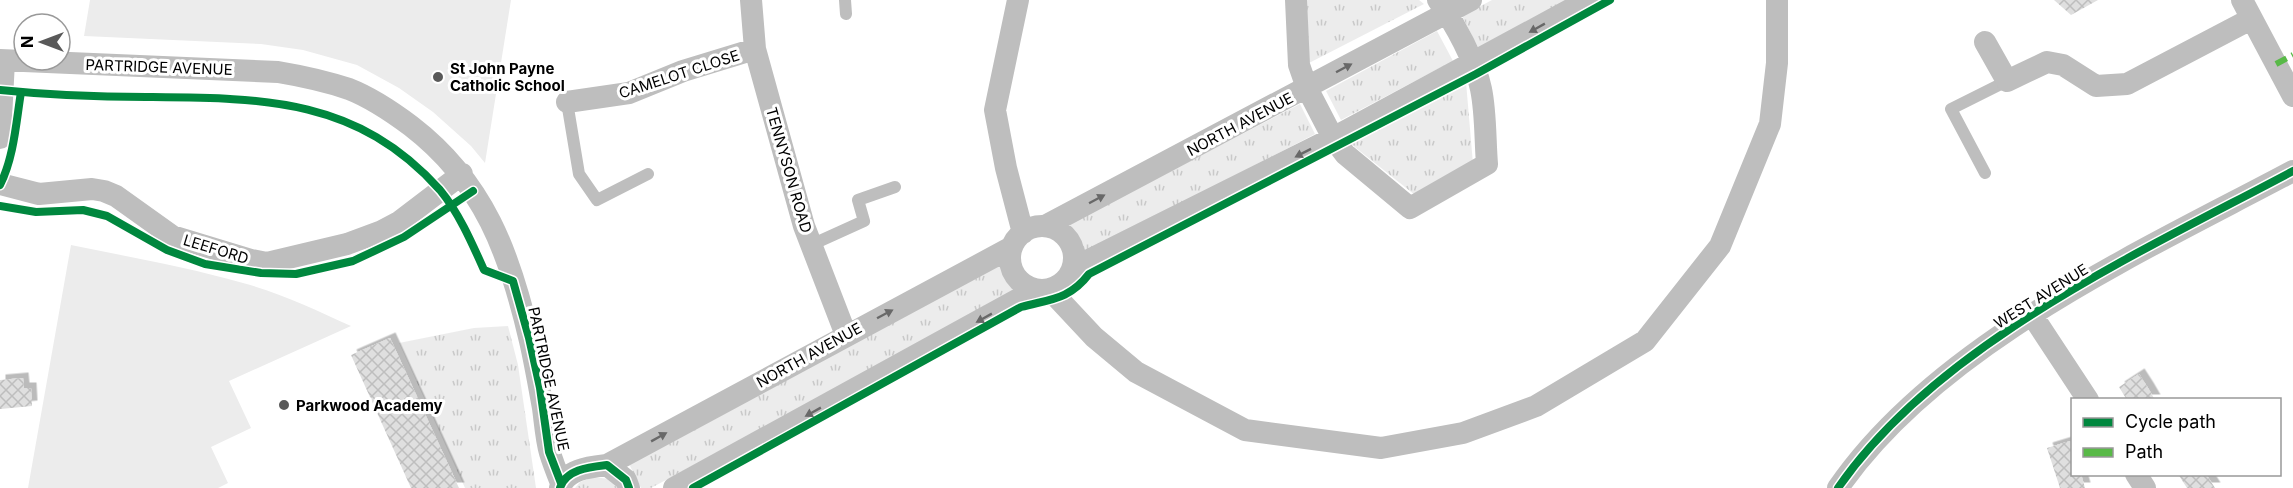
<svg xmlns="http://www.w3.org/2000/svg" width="2293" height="488" viewBox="0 0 2293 488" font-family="Inter,sans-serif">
  <defs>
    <pattern id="grass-tufts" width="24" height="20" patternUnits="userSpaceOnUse" patternTransform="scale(1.5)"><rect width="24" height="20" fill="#ececec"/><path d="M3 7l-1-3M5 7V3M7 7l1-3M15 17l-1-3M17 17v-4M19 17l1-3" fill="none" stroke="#c9c9c9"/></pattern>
    <pattern id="building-cross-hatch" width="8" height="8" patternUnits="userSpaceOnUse" patternTransform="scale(1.5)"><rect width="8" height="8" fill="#dfdfdf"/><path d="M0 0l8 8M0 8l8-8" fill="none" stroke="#bebebe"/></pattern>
    <filter id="shadow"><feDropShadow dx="5.5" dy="-5.5" stdDeviation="0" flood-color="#0004"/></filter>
  </defs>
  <rect width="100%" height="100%" fill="#fff"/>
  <!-- grass -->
  <path fill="url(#grass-tufts)" d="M 1303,0 L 1419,0 L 1424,4 L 1309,63 Z
    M 1492,0 L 1569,0 L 1479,49 L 1462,16 Z
    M 1437,31 L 1453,61 L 1341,120 L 1326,91 Z
    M 1466,82 L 1473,164 L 1415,195 L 1351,144 Z
    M 1300,104 L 1315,134 L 1084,254 L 1069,224 Z
    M 1000,263 L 1016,292 L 651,488 L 641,488 L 628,462 Z
    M 508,326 L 518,365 L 536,488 L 465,488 L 399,343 L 474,328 Z
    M 594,477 L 609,479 L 621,488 L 575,488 L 580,482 Z"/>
  <!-- park -->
  <path fill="#ececec" d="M 90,0 L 511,0 L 485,163 L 471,146 L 433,112 L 399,88 L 357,65 L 303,50 L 261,44 L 84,36 Z
    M 71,245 C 129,257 187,267 243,283 C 280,293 316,310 351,326 L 229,381 L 251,428 L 211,447 L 228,483 L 218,488 L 28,488 Z"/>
  <!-- building -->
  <path fill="url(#building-cross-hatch)" filter="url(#shadow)" d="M 2054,0 L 2098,0 L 2071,15 Z
    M 390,338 L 459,488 L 411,488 L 351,355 Z
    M 2139,374 L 2148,388 L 2155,400 L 2127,400 L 2119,387 Z
    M 23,378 L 24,388 L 31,388 L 32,406 L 0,409 L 0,380 Z
    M 2070,441 L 2072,449 L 2072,474 L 2081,474 L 2085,488 L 2060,488 L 2047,448 Z
    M 2178,474 L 2206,474 L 2215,488 L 2187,488 Z"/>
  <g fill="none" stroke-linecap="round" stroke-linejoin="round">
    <!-- lane -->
    <path stroke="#bebebe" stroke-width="12" d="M 845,0 L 846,14
      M 567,102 L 579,174 L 597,200 L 648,174
      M 1985,173 L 1951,109 L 2007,81
      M 811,245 L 864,221 L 858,200 L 895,187"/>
    <!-- street -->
    <path stroke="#bebebe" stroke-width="22" d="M 751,0 L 755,49 L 804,226 L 846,335
      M 1018,0 L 995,110 L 1006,168 L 1023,233
      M 1296,0 L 1299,65 L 1307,88 L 1333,138 L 1345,154 L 1410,208 L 1487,164 C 1485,140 1486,113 1481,89 C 1475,60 1455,24 1438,0
      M 2242,0 L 2293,96
      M 1985,42 L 2007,81 L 2047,62 L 2063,65 L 2096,86 L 2127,84 L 2251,19
      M 0,60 L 278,72 C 302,76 325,81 349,89 C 372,98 391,111 411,126 C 484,182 510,254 530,341 C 535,363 539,386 543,408 C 545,423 546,439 550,453 C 553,463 557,473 561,483
      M 567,102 L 629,93 L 683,71 L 755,49
      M 0,138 L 4,61
      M 0,184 L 39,194 L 92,189 L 104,191 L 116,196 L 172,236 L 251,260 L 267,263 L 347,244 L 382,231 L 399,222 L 462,174
      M 1045,226 L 1471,0
      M1010 258a32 32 0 1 1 64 0a32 32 0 1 1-64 0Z
      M 1073,268 L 1333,138 L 1588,0
      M 1050,290 L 1094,337 L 1136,372 L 1245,430 L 1381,448 L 1463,433 L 1536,406 L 1645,341 L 1720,246 L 1770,124 L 1777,63 L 1777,0
      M 2032,315 L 2088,400
      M 607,465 L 626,480 L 629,488
      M 2136,474 L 2145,488
      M 560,488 C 566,469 590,467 607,465 L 1012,247
      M 674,488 L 1035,290
      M 1838,488 C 1937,344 2141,252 2293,171"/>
    <!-- quiet -->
    <path stroke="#58b947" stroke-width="6" stroke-dasharray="12 6" stroke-linecap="butt" d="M 2276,64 L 2293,55"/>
    <!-- cycleway casing -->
    <g stroke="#fff" stroke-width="11">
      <path id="cycleway" d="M 0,90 C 48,95 98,97 146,97 C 261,98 357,97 440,190 C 459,213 472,243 484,270 L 513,281 L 529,338 L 540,388 L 549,452 L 561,483
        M 0,185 C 14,157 16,123 21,92
        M 0,206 L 36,212 L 83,210 L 107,216 L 167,250 L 205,264 L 261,273 L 296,274 L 353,261 L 404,237 L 473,191
        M 560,488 C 566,469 590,467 607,465 L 626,480 L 629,488
        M 693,488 L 1021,307 C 1050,299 1069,300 1089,274 L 1476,74 L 1610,0
        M 1838,488 C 1937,344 2141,252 2293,171"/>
    </g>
    <!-- cycleway -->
    <use href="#cycleway" stroke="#00873e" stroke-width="8"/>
  </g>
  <!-- one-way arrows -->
  <defs><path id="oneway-solid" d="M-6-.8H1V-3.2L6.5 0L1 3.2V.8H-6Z" transform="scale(1.5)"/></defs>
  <g fill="#686868">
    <use href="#oneway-solid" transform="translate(1537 28) rotate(151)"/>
    <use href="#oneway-solid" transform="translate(1344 68) rotate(-28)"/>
    <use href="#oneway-solid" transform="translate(1303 153) rotate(153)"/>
    <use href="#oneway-solid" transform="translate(1097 199) rotate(-28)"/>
    <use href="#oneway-solid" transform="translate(885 314) rotate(-28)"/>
    <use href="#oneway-solid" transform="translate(984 318) rotate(151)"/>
    <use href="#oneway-solid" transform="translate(813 412) rotate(151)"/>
    <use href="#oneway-solid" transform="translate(659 437) rotate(-29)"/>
  </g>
  <!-- markers -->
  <g fill="#595959" stroke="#fff" stroke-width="2">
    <circle cx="438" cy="77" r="6"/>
    <circle cx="284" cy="405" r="6"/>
  </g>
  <g text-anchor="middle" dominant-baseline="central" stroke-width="6" stroke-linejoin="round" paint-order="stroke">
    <!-- street labels -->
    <g font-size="15" fill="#000" stroke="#fff">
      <text transform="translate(159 67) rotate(2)">PARTRIDGE AVENUE</text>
      <text transform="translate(679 74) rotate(-18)">CAMELOT CLOSE</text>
      <text transform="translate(1240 124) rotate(-28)">NORTH AVENUE</text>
      <text transform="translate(789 170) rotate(74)">TENNYSON ROAD</text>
      <text transform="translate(216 249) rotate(17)">LEEFORD</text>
      <text transform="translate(2041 296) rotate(-32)">WEST AVENUE</text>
      <text transform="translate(809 355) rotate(-29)">NORTH AVENUE</text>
      <text transform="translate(549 379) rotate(78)">PARTRIDGE AVENUE</text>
    </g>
    <!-- poi labels -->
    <g font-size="15" font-weight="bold" fill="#000" stroke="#fff" text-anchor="start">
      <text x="450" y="68">St John Payne<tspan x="450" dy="17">Catholic School</tspan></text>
      <text x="296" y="405">Parkwood Academy</text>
    </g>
  </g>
  <!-- legend -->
  <rect x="2071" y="398" width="210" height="78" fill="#ffffff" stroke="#999999" stroke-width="1.5"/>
  <rect x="2083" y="418" width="30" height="9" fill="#00873e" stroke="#999999" stroke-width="1.5"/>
  <text x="2125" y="428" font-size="18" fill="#000000">Cycle path</text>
  <rect x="2083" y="448" width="30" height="9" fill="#58b947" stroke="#999999" stroke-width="1.5"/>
  <text x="2125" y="458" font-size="18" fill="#000000">Path</text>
  <!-- north arrow -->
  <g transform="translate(42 42) rotate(270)"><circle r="28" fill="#ffffff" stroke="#999999" stroke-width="1.5"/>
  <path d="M0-4.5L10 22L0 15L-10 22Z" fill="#595959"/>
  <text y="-9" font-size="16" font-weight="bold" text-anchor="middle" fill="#000000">N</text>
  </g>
</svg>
